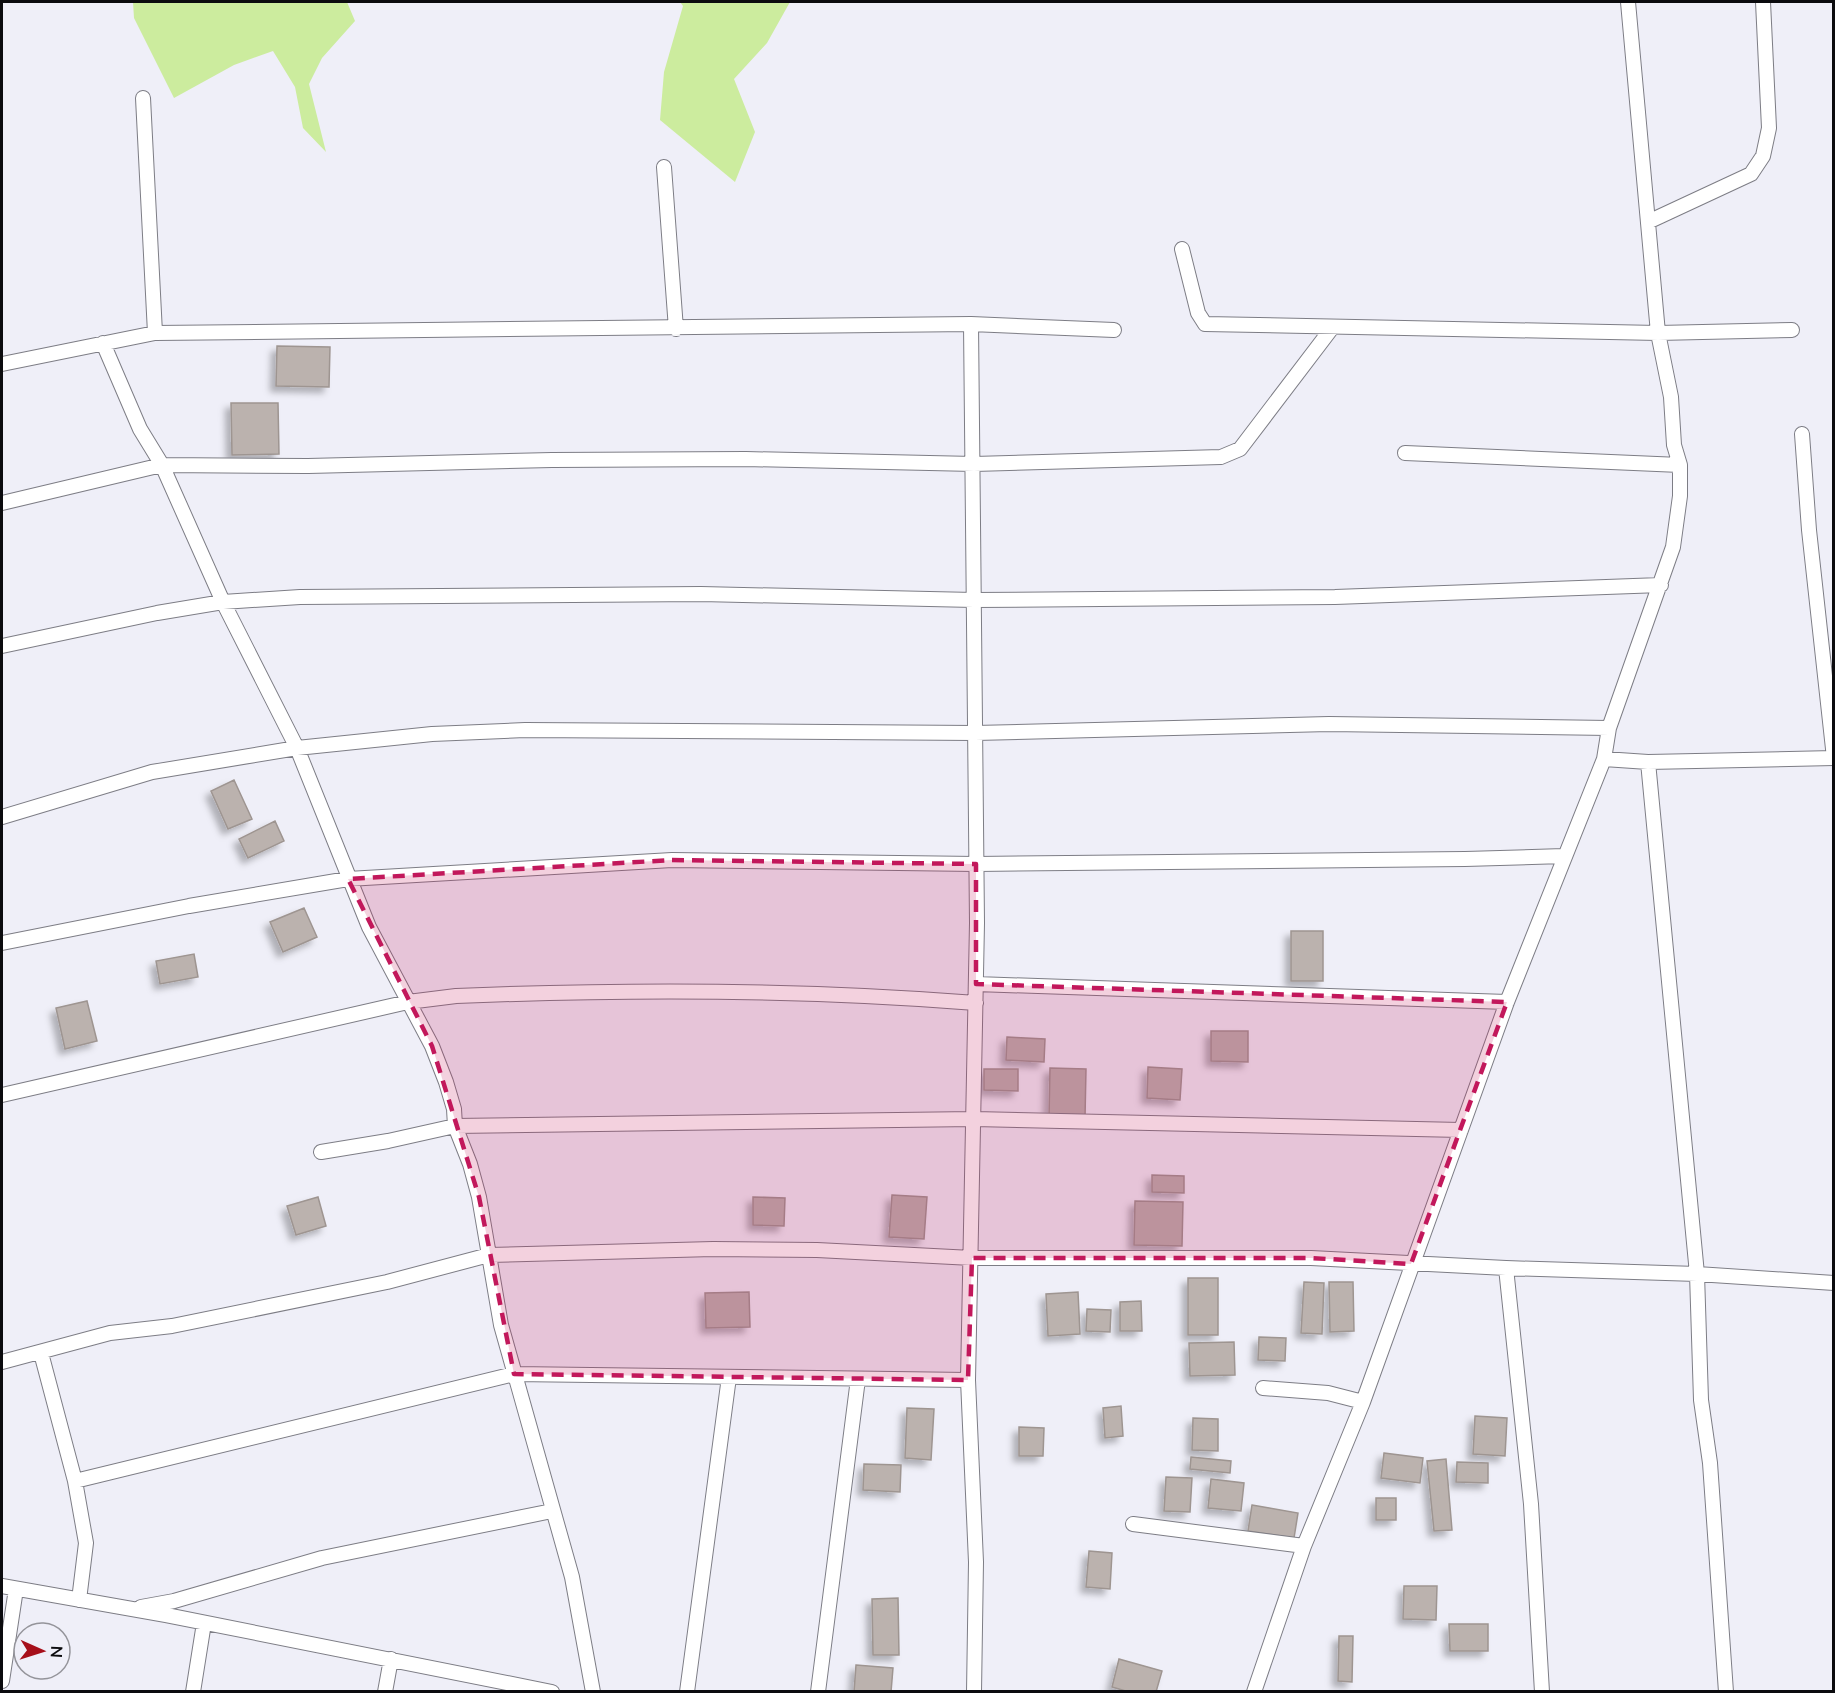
<svg xmlns="http://www.w3.org/2000/svg" width="1835" height="1693" viewBox="0 0 1835 1693" font-family="Mulish,sans-serif">
  <defs>
    <filter id="shadow"><feDropShadow dx="-5.5" dy="5.5" stdDeviation="3" flood-color="#0004"/></filter>
  </defs>
  <rect width="100%" height="100%" fill="#efeff8"/>
  <!-- green -->
  <path fill="#ccec9e" d="M 133,2 L 347,2 L 355,21 L 322,58 L 309,84 L 326,152 L 303,128 L 295,87 L 273,51 L 234,65 L 174,98 L 134,18 Z
    M 680,2 L 790,2 L 767,43 L 734,79 L 755,132 L 735,182 L 660,120 L 664,72 L 683,6 Z"/>
  <!-- building -->
  <path fill="#bbb2ae" stroke="#9e9591" stroke-width="1.5" filter="url(#shadow)" d="M 277,346 L 330,347 L 329,387 L 276,386 Z
    M 231,403 L 278,403 L 279,454 L 232,455 Z
    M 234,780 L 252,819 L 228,829 L 211,791 Z
    M 275,821 L 284,841 L 248,858 L 239,839 Z
    M 304,908 L 317,937 L 283,952 L 270,922 Z
    M 1291,931 L 1323,931 L 1323,981 L 1291,981 Z
    M 194,954 L 198,977 L 160,984 L 156,961 Z
    M 87,1001 L 97,1041 L 65,1049 L 56,1008 Z
    M 1211,1031 L 1248,1031 L 1248,1062 L 1211,1061 Z
    M 1007,1037 L 1045,1039 L 1044,1062 L 1006,1060 Z
    M 1148,1067 L 1182,1069 L 1180,1100 L 1147,1098 Z
    M 1050,1068 L 1086,1069 L 1085,1118 L 1049,1117 Z
    M 984,1069 L 1018,1069 L 1018,1091 L 984,1090 Z
    M 1152,1175 L 1184,1176 L 1184,1193 L 1152,1192 Z
    M 892,1195 L 927,1197 L 924,1239 L 889,1237 Z
    M 318,1197 L 326,1226 L 296,1235 L 287,1206 Z
    M 753,1197 L 785,1198 L 784,1226 L 753,1225 Z
    M 1135,1201 L 1183,1202 L 1182,1246 L 1134,1245 Z
    M 1188,1278 L 1218,1278 L 1218,1335 L 1188,1335 Z
    M 1304,1282 L 1324,1283 L 1322,1334 L 1301,1333 Z
    M 1329,1282 L 1353,1282 L 1354,1331 L 1330,1332 Z
    M 749,1292 L 750,1327 L 706,1328 L 705,1293 Z
    M 1078,1292 L 1080,1334 L 1048,1336 L 1046,1294 Z
    M 1141,1301 L 1142,1331 L 1120,1331 L 1120,1302 Z
    M 1087,1309 L 1111,1310 L 1110,1332 L 1086,1331 Z
    M 1259,1337 L 1286,1338 L 1285,1361 L 1258,1360 Z
    M 1234,1342 L 1235,1375 L 1190,1376 L 1189,1343 Z
    M 1121,1406 L 1123,1436 L 1105,1438 L 1103,1408 Z
    M 907,1408 L 934,1409 L 931,1460 L 905,1458 Z
    M 1475,1416 L 1507,1418 L 1505,1456 L 1473,1454 Z
    M 1193,1418 L 1218,1419 L 1218,1451 L 1192,1450 Z
    M 1019,1427 L 1044,1428 L 1043,1456 L 1019,1456 Z
    M 1384,1453 L 1423,1458 L 1420,1483 L 1381,1478 Z
    M 1191,1457 L 1231,1461 L 1230,1473 L 1190,1469 Z
    M 1446,1459 L 1452,1530 L 1434,1531 L 1427,1461 Z
    M 1457,1462 L 1488,1463 L 1488,1483 L 1456,1482 Z
    M 864,1464 L 901,1465 L 900,1492 L 863,1490 Z
    M 1166,1477 L 1192,1478 L 1190,1512 L 1164,1511 Z
    M 1211,1479 L 1244,1483 L 1241,1511 L 1208,1508 Z
    M 1376,1498 L 1396,1498 L 1396,1520 L 1376,1520 Z
    M 1252,1505 L 1298,1513 L 1294,1538 L 1248,1531 Z
    M 1089,1551 L 1112,1553 L 1110,1589 L 1086,1587 Z
    M 1404,1586 L 1437,1586 L 1436,1620 L 1403,1619 Z
    M 898,1598 L 899,1655 L 873,1655 L 872,1599 Z
    M 1449,1624 L 1488,1624 L 1488,1651 L 1450,1651 Z
    M 1339,1636 L 1353,1636 L 1352,1682 L 1338,1681 Z
    M 1119,1659 L 1162,1671 L 1156,1692 L 1129,1692 L 1112,1687 Z
    M 856,1665 L 893,1668 L 891,1692 L 854,1692 Z"/>
  <g fill="none" stroke-linecap="round" stroke-linejoin="round">
    <!-- minor casing -->
    <g stroke="#7d7d85" stroke-width="16">
      <path id="minor" d="M 143,98 L 155,333
        M 664,167 L 676,329
        M 1650,221 L 1751,174 L 1763,156 L 1769,128 L 1763,2
        M 1182,249 L 1198,313 L 1205,324 L 1658,333 L 1792,330
        M 971,324 L 977,923 L 968,1380 L 976,1562 L 974,1692
        M 103,343 L 140,429 L 162,465 L 223,602 L 297,748 L 369,927 L 432,1046 L 446,1082 L 454,1109 L 455,1126 L 470,1164 L 479,1197 L 501,1325 L 572,1577 L 593,1692
        M 2,364 L 155,333 L 971,324 L 1114,330
        M 1405,453 L 1680,465
        M 2,503 L 162,465 L 308,466 L 552,460 L 746,459 L 974,464 L 1221,457 L 1240,449 L 1332,328
        M 2,646 L 157,613 L 223,602 L 300,597 L 701,594 L 974,600 L 1335,597 L 1661,585
        M 1604,759 L 1648,762 L 1834,758 L 1809,530 L 1802,434
        M 1648,762 L 1697,1274 L 1701,1400 L 1710,1463 L 1726,1692
        M 2,817 L 152,772 L 297,748 L 432,734 L 525,730 L 975,733 L 1329,724 L 1609,728
        M 2,943 L 189,906 L 348,879 L 672,860 L 976,864 L 1465,859 L 1564,856
        M 976,984 L 1507,1002
        M 2,1095 L 408,1002 L 456,996 C 629,989 803,989 976,1003
        M 321,1152 L 388,1141 L 455,1126 L 974,1119 L 1461,1130
        M 1506,1268 L 1531,1504 L 1542,1692
        M 41,1353 L 75,1481 L 86,1543 L 79,1600
        M 2,1362 L 110,1333 L 172,1326 L 387,1282 L 489,1255 L 713,1249 L 817,1250 L 972,1258 L 1311,1258 L 1506,1268 L 1697,1274 L 1834,1283
        M 1263,1388 L 1328,1393 L 1363,1402
        M 75,1481 L 514,1374 L 968,1380
        M 1133,1524 L 1304,1546
        M 2,1586 L 166,1615 L 552,1692
        M 141,1607 L 174,1601 L 322,1558 L 552,1511
        M 2,1681 L 16,1589
        M 193,1692 L 204,1623
        M 385,1692 L 391,1659
        M 687,1692 L 729,1377
        M 818,1692 L 858,1379
        M 1254,1692 L 1304,1546 L 1363,1402 L 1507,1002 L 1604,759 L 1609,728 L 1673,547 L 1680,496 L 1680,465 L 1674,445 L 1671,397 L 1658,333 L 1628,2"/>
    </g>
    <!-- minor -->
    <use href="#minor" stroke="#fff" stroke-width="14"/>
  </g>
  <!-- marked area -->
  <path fill="#c2185b" fill-opacity="0.2" stroke="#c2185b" stroke-width="4.5" stroke-dasharray="12 8" stroke-linejoin="round" d="M 672,860 L 976,864 L 976,984 L 1507,1002 L 1411,1264 L 1311,1258 L 972,1258 L 968,1380 L 514,1374 L 479,1197 L 432,1046 L 348,879 Z"/>
  <!-- border -->
  <rect width="1835" height="1693" fill="none" stroke="#0b0b0e" stroke-width="6"/>
  <!-- north arrow -->
  <g transform="translate(42 1651) rotate(93)"><circle r="28" fill="#efeff8" stroke="#94949a" stroke-width="1.5"/>
  <path d="M0-4.5L10 22L0 15L-10 22Z" fill="#a60f1a"/>
  <text y="-9" font-size="16" font-weight="bold" text-anchor="middle" fill="#0b0b0e">N</text>
  </g>
</svg>
